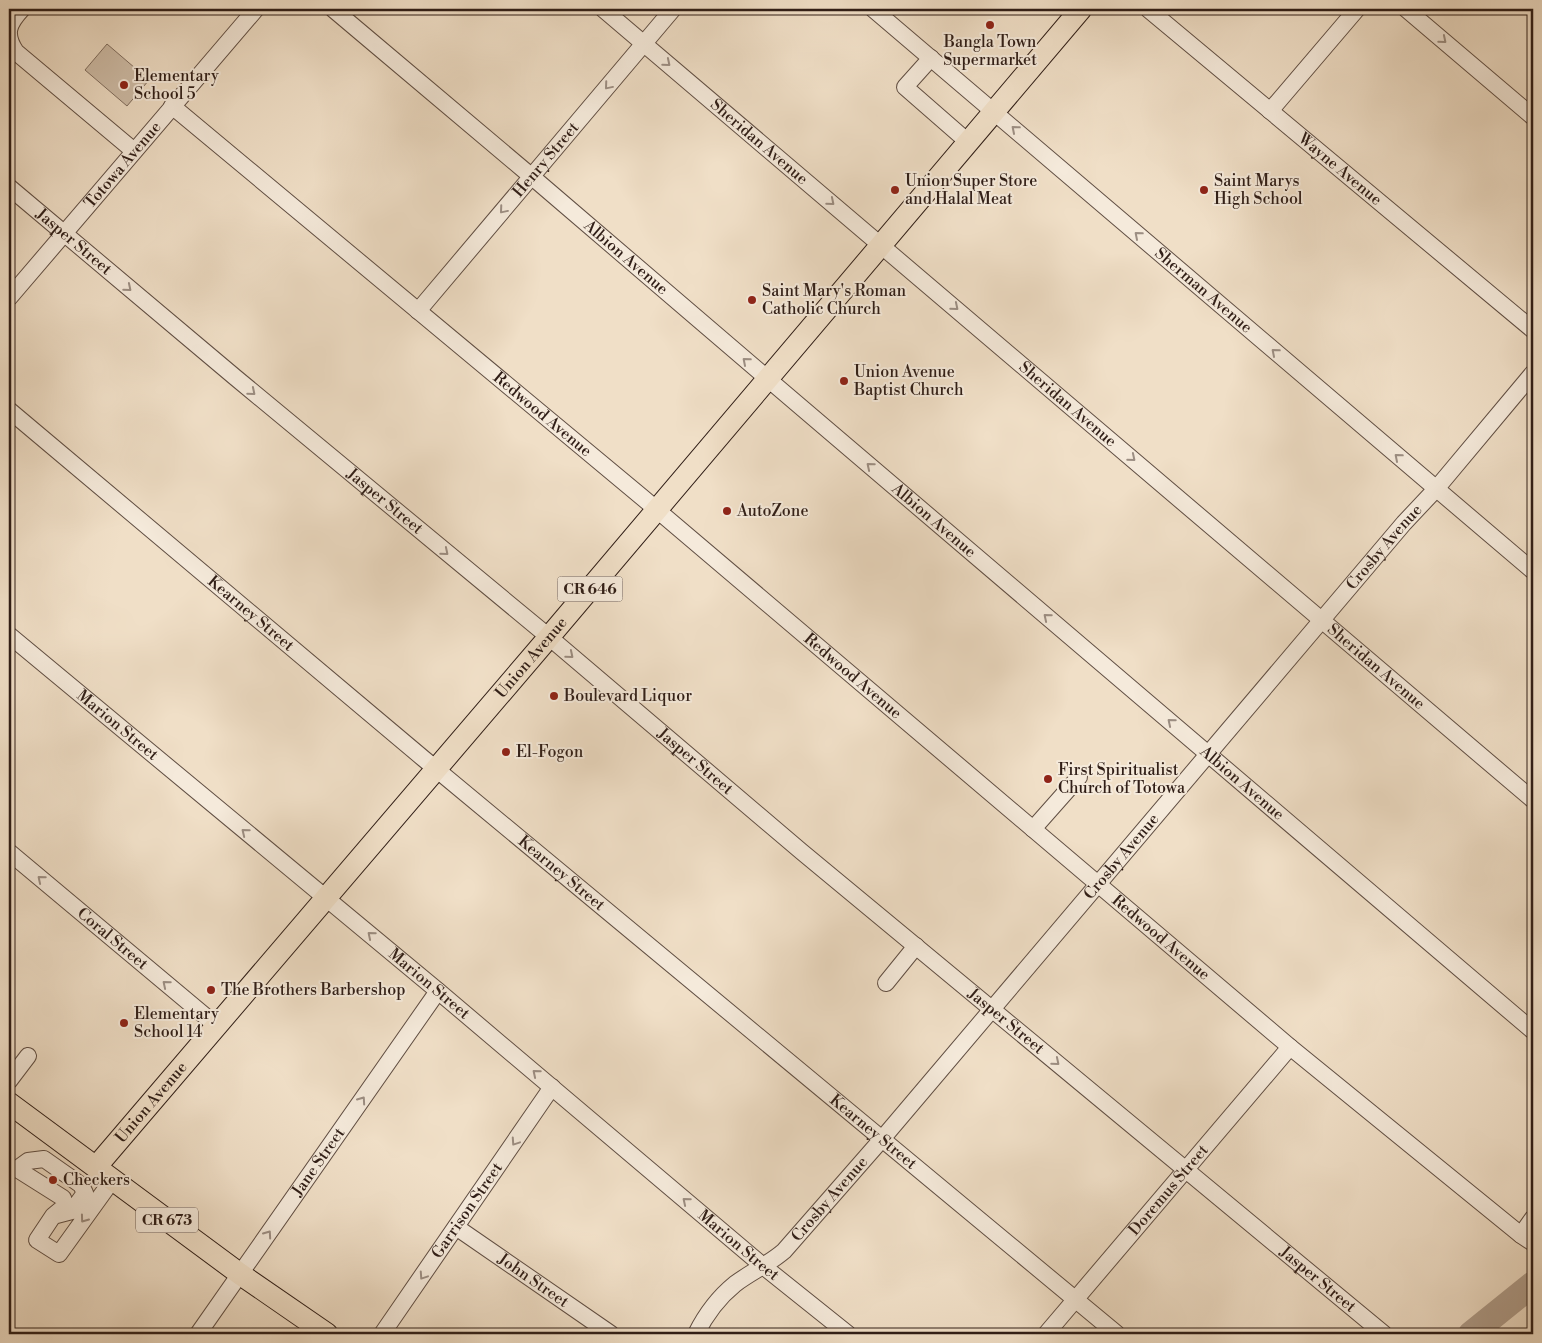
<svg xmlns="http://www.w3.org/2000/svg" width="1542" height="1343" viewBox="0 0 1542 1343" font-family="'Libre Bodoni',serif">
  <rect width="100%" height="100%" fill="#f0dfc7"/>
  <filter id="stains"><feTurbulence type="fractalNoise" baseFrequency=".004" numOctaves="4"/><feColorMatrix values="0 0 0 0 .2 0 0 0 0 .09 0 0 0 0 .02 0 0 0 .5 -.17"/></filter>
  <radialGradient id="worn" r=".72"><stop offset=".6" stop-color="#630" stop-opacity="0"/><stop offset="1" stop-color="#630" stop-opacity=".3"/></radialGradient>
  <!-- green -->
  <path fill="#cfbea9" stroke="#806e60" d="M 107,44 L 149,80 L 127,106 L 85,70 Z"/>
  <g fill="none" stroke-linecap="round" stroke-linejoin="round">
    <!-- river -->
    <path stroke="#af9d8b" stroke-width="26" d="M 1471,1334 L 1533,1284"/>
    <!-- minor casing -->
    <g stroke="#604e43" stroke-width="18">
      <g id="minor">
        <path d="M 22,9 C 8,24 4,34 16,52 L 134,151"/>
        <path id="s1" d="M 333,9 L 531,176 L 768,379 L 1533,1031"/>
        <path id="s2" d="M 603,9 L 1533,800"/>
        <path id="s3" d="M 873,9 L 1533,571"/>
        <path id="s4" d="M 1148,9 L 1533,330"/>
        <path d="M 1406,9 L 1533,117"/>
        <path d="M 931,58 L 905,87 L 968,142"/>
        <path id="s5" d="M 172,106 L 643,498 L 1290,1047 L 1521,1235 L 1533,1243"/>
        <path d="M 1270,111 L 1357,9"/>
        <path id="s6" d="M 9,187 L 236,378 L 549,637 L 802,852 L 1384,1334"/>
        <path id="s7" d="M 9,298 L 256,9"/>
        <path id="s8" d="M 418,311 L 673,9"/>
        <path id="s9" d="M 9,410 L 424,759 L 1117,1334"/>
        <path id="s10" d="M 9,635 L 438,991 L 763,1266 L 848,1334"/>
        <path d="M 1033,829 L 1079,777"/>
        <path id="s11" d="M 9,852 L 217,1026"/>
        <path d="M 886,983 L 916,946"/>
        <path d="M 9,1081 L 28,1056"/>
        <path d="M 53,1216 L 72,1211 L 85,1193 L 81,1185 L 44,1159 L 28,1161 L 17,1169 L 63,1198 L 65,1206 L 53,1216 L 37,1240 L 59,1254 L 113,1179"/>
        <path id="s12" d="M 456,1227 L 611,1334"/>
        <path d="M 1521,1235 L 1533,1218"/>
        <path id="s13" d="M 198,1334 L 438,991"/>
        <path id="s14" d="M 382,1334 L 552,1087"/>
        <path id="s15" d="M 696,1334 C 705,1316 719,1297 735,1284 C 751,1272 769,1264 784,1251 L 882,1139 L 1404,523 L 1436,489 L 1533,373"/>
        <path id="s16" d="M 1046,1334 L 1290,1047"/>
      </g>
    </g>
    <!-- major casing -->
    <g stroke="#301e17" stroke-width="23">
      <g id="major">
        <path d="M 9,1103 L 240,1274 L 327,1334"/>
        <path id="s17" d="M 96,1167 L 549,637 L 1081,9"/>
      </g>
    </g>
    <!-- minor -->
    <use href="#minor" stroke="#f5eadb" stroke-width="16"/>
    <!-- major -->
    <use href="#major" stroke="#f0dfc7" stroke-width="21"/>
  </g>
  <!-- one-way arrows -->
  <defs><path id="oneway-chevron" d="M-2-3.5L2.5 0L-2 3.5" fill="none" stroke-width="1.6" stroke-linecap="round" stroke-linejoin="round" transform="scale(1.25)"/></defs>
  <g stroke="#9c8e83">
    <use href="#oneway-chevron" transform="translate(1443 40) rotate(40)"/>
    <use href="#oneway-chevron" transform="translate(667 63) rotate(40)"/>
    <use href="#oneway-chevron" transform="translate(608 86) rotate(130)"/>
    <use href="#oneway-chevron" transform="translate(1015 129) rotate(-139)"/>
    <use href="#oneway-chevron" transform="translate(831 202) rotate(40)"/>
    <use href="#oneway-chevron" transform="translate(503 210) rotate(130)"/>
    <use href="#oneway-chevron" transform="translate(1138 235) rotate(-139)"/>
    <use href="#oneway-chevron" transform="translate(128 288) rotate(40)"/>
    <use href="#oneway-chevron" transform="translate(955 307) rotate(40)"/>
    <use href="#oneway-chevron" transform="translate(1275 352) rotate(-139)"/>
    <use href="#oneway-chevron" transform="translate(746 361) rotate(-139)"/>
    <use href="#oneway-chevron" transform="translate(252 392) rotate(40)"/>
    <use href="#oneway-chevron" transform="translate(1398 457) rotate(-139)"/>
    <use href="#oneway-chevron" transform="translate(1132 458) rotate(40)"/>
    <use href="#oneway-chevron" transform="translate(870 466) rotate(-140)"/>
    <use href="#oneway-chevron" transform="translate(445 552) rotate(40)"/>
    <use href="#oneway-chevron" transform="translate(1047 617) rotate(-140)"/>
    <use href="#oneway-chevron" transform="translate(570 655) rotate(40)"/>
    <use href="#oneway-chevron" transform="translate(1171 722) rotate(-140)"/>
    <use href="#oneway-chevron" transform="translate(245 832) rotate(-141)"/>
    <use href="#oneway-chevron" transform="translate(41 879) rotate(-140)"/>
    <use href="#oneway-chevron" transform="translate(371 935) rotate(-140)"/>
    <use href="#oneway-chevron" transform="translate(166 984) rotate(-140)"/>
    <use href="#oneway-chevron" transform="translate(1056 1062) rotate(40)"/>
    <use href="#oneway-chevron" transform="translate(536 1073) rotate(-140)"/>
    <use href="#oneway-chevron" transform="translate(362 1100) rotate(-55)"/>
    <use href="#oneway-chevron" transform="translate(515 1142) rotate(124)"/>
    <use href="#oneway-chevron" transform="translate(686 1201) rotate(-140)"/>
    <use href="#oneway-chevron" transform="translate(84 1219) rotate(126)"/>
    <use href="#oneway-chevron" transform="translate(268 1234) rotate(-55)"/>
    <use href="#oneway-chevron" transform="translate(423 1276) rotate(124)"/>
  </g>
  <!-- markers -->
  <g fill="#8f2418" stroke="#f5eadb" stroke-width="2">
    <circle cx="990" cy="25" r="5"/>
    <circle cx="124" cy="85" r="5"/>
    <circle cx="895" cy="190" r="5"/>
    <circle cx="1204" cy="190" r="5"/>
    <circle cx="752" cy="300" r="5"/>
    <circle cx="844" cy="381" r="5"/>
    <circle cx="727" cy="511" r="5"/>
    <circle cx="554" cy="696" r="5"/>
    <circle cx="506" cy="752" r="5"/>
    <circle cx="1048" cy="779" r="5"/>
    <circle cx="211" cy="990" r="5"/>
    <circle cx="124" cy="1023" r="5"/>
    <circle cx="53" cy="1180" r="5"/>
  </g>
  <g text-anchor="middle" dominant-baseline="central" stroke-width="4" stroke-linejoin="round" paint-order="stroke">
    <!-- shield labels -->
    <g fill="#f5eadb" stroke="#6b5b52" stroke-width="1">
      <rect x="557.5" y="576.5" width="65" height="25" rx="4"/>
      <rect x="136" y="1207.5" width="62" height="25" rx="4"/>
    </g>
    <g font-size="15" font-weight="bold" fill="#301e17">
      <text x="590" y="589">CR 646</text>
      <text x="167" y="1220">CR 673</text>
    </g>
    <!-- poi labels -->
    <g font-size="16" fill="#301e17" stroke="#f5eadb" text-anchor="start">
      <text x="990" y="42" text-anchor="middle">Bangla Town<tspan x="990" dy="18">Supermarket</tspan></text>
      <text x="134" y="76">Elementary<tspan x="134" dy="18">School 5</tspan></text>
      <text x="905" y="181">Union Super Store<tspan x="905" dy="18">and Halal Meat</tspan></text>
      <text x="1214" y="181">Saint Marys<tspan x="1214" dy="18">High School</tspan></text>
      <text x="762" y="291">Saint Mary's Roman<tspan x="762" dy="18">Catholic Church</tspan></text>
      <text x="854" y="372">Union Avenue<tspan x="854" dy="18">Baptist Church</tspan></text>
      <text x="737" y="511">AutoZone</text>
      <text x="564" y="696">Boulevard Liquor</text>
      <text x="516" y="752">El-Fogon</text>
      <text x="1058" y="770">First Spiritualist<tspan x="1058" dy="18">Church of Totowa</tspan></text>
      <text x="221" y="990">The Brothers Barbershop</text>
      <text x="134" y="1014">Elementary<tspan x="134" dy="18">School 14</tspan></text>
      <text x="63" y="1180">Checkers</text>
    </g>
    <!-- street labels -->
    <g font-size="16" fill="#301e17" stroke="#f5eadb">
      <text stroke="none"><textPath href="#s2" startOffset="205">Sheridan Avenue</textPath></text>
      <text stroke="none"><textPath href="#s8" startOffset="198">Henry Street</textPath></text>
      <text stroke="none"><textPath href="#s7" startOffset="175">Totowa Avenue</textPath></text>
      <text stroke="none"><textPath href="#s4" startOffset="250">Wayne Avenue</textPath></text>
      <text stroke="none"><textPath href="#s6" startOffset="85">Jasper Street</textPath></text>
      <text stroke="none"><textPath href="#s1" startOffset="384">Albion Avenue</textPath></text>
      <text stroke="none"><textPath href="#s3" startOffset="434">Sherman Avenue</textPath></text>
      <text stroke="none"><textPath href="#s2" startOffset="610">Sheridan Avenue</textPath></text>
      <text stroke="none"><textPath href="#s5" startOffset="482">Redwood Avenue</textPath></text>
      <text stroke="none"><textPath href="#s6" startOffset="490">Jasper Street</textPath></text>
      <text stroke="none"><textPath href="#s1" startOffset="789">Albion Avenue</textPath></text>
      <text stroke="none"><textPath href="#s15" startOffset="1048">Crosby Avenue</textPath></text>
      <text stroke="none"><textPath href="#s9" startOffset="316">Kearney Street</textPath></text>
      <text stroke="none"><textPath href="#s17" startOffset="670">Union Avenue</textPath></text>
      <text stroke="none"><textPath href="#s2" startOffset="1015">Sheridan Avenue</textPath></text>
      <text stroke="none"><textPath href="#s5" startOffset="888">Redwood Avenue</textPath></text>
      <text stroke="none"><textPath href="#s10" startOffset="141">Marion Street</textPath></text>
      <text stroke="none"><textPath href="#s6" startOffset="895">Jasper Street</textPath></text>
      <text stroke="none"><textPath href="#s1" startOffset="1194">Albion Avenue</textPath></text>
      <text stroke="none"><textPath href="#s15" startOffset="642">Crosby Avenue</textPath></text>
      <text stroke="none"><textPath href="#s9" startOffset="721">Kearney Street</textPath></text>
      <text stroke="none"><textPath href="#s5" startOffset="1292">Redwood Avenue</textPath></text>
      <text stroke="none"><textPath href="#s11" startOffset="135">Coral Street</textPath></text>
      <text stroke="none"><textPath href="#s10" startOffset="546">Marion Street</textPath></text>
      <text stroke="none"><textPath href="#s6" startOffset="1300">Jasper Street</textPath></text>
      <text stroke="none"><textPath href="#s17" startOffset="85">Union Avenue</textPath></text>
      <text stroke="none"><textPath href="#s9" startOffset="1126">Kearney Street</textPath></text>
      <text stroke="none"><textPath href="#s13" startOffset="210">Jane Street</textPath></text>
      <text stroke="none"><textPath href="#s16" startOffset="189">Doremus Street</textPath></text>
      <text stroke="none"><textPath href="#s15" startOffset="192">Crosby Avenue</textPath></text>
      <text stroke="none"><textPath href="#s14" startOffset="150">Garrison Street</textPath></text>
      <text stroke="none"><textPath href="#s10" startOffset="951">Marion Street</textPath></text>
      <text stroke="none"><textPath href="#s12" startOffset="94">John Street</textPath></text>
      <text stroke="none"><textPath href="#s6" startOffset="1705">Jasper Street</textPath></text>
    </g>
  </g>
  <!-- margin -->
  <rect width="1542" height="1343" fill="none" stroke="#f0dfc7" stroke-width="30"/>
  <rect x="10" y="10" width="1522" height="1323" fill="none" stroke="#301e17" stroke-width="2.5"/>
  <rect x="15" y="15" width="1512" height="1313" fill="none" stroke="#301e17"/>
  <rect width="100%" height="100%" filter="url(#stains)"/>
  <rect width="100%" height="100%" fill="url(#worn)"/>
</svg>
